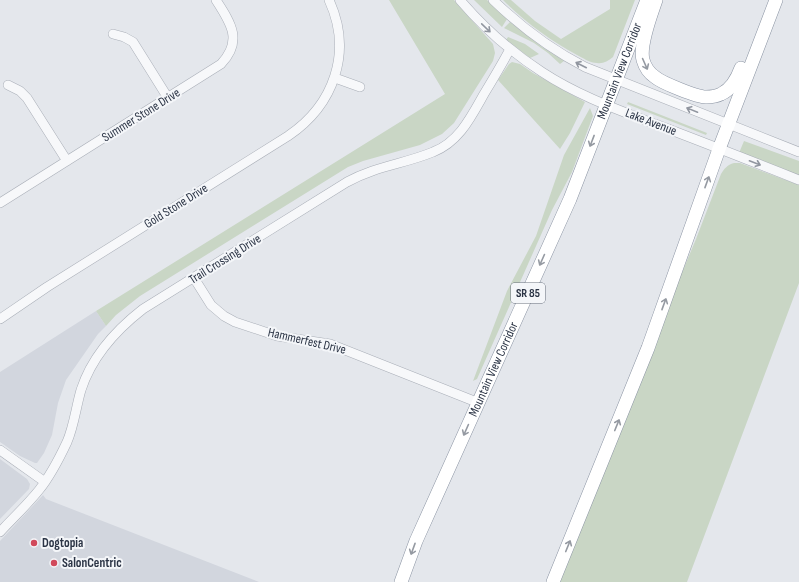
<svg xmlns="http://www.w3.org/2000/svg" width="799" height="582" viewBox="0 0 799 582" font-family="'Sofia Sans Condensed',sans-serif">
  <rect width="100%" height="100%" fill="#e4e7ec"/>
  <!-- built -->
  <path fill="#d2d6de" d="M 96,311 L 106,326 L 98,334 L 66,380 L 58,403 L 52,435 L 44,453 L 37,463 L 35,463 L 20,456 L 0,442 L 0,372 Z
    M 0,459 L 27,479 L 30,484 L 29,489 L 0,519 Z
    M 43,495 L 46,499 L 259,582 L 0,582 L 0,541 Z"/>
  <!-- green -->
  <path fill="#c9d6c5" d="M 389,0 L 454,0 L 493,44 L 495,53 L 493,61 L 454,123 L 442,134 L 420,145 L 363,161 L 348,167 L 140,296 L 116,315 L 106,326 L 96,311 L 445,94 Z
    M 474,0 L 487,0 L 507,19 L 502,27 Z
    M 503,0 L 511,0 L 535,21 L 561,39 L 610,9 L 610,0 L 635,0 L 613,57 C 608,61 603,64 597,63 C 590,63 583,58 577,55 C 550,40 525,22 503,0 Z
    M 510,22 L 542,47 L 564,61 L 560,64 L 548,53 L 534,43 L 504,28 Z
    M 508,37 L 525,44 L 539,54 L 530,58 L 506,40 Z
    M 512,62 L 520,64 L 533,73 L 585,102 L 570,133 L 560,149 L 498,80 L 509,64 Z
    M 628,102 L 707,133 L 706,135 L 627,104 Z
    M 590,108 L 593,116 L 572,172 L 552,210 L 477,379 L 473,381 L 507,291 L 536,236 L 564,155 Z
    M 744,141 L 799,161 L 799,176 L 739,153 Z
    M 734,163 L 740,163 L 799,185 L 799,283 L 687,582 L 559,582 L 670,301 L 696,239 L 721,174 C 724,169 727,165 734,163 Z"/>
  <g fill="none" stroke-linecap="round" stroke-linejoin="round">
    <!-- minor casing -->
    <g stroke="#a9aeb7" stroke-width="10">
      <path id="minor" d="M 460,0 C 484,28 511,52 542,72 C 577,95 616,109 655,124 C 703,142 751,161 799,180
        M 493,0 C 521,27 550,49 585,67 L 799,152
        M 113,34 L 124,37 L 133,42 L 168,98
        M 335,78 L 360,87
        M 8,85 L 20,91 L 27,98 L 67,161
        M 0,203 L 221,64 C 243,41 231,23 216,0
        M 194,278 L 211,305 L 224,316 L 235,322 L 277,336 L 330,344 L 479,403
        M 0,319 L 47,287 L 288,136 C 334,105 353,52 329,0
        M 0,450 L 45,482
        M 0,532 C 13,518 27,505 39,490 C 51,475 59,459 67,442 C 74,426 76,407 81,390 C 92,356 116,330 143,309 L 347,182 C 376,166 404,164 433,152 C 459,142 471,117 484,94 C 493,79 502,64 510,49"/>
    </g>
    <!-- highway casing -->
    <g stroke="#8b94a3" stroke-width="14">
      <g id="highway">
        <path d="M 656,0 C 651,15 639,45 643,60 C 645,67 649,73 655,77 C 662,83 697,97 706,97 C 711,97 717,96 721,94 C 732,89 737,79 741,68"/>
        <path id="s1" d="M 401,582 L 416,541 L 570,199 L 647,0"/>
        <path d="M 553,582 L 648,348 L 719,149 L 776,0"/>
      </g>
    </g>
    <!-- minor -->
    <use href="#minor" stroke="#f7f8fa" stroke-width="9"/>
    <!-- highway -->
    <use href="#highway" stroke="#fff" stroke-width="13"/>
  </g>
  <!-- one-way arrows -->
  <defs><path id="oneway-shaft" d="M-6 0H5M1.5-3L5.5 0L1.5 3" fill="none" stroke-width="1.6" stroke-linecap="round" stroke-linejoin="round"/></defs>
  <g stroke="#9196a0">
    <use href="#oneway-shaft" transform="translate(486 28) rotate(44)"/>
    <use href="#oneway-shaft" transform="translate(581 65) rotate(-153)"/>
    <use href="#oneway-shaft" transform="translate(692 110) rotate(-158)"/>
    <use href="#oneway-shaft" transform="translate(755 163) rotate(21)"/>
  </g>
  <g stroke="#959aa2">
    <use href="#oneway-shaft" transform="translate(645 64) rotate(66)"/>
    <use href="#oneway-shaft" transform="translate(592 141) rotate(111)"/>
    <use href="#oneway-shaft" transform="translate(707 182) rotate(-70)"/>
    <use href="#oneway-shaft" transform="translate(542 260) rotate(114)"/>
    <use href="#oneway-shaft" transform="translate(664 304) rotate(-70)"/>
    <use href="#oneway-shaft" transform="translate(617 425) rotate(-68)"/>
    <use href="#oneway-shaft" transform="translate(466 430) rotate(114)"/>
    <use href="#oneway-shaft" transform="translate(568 546) rotate(-68)"/>
    <use href="#oneway-shaft" transform="translate(413 549) rotate(110)"/>
  </g>
  <!-- markers -->
  <g fill="#d1495b" stroke="#f4f6f9" stroke-width="1.5">
    <circle cx="34" cy="543" r="4"/>
    <circle cx="54" cy="563" r="4"/>
  </g>
  <g text-anchor="middle" dominant-baseline="central" stroke-width="4" stroke-linejoin="round" paint-order="stroke">
    <!-- shield labels -->
    <rect fill="#f4f6f9" stroke="#676e7b" stroke-width="1" x="511" y="283" width="34" height="20" rx="3"/>
    <g font-size="12" font-weight="bold" fill="#2b3445">
      <text x="528" y="293">SR 85</text>
    </g>
    <!-- street labels -->
    <g font-size="13" fill="#2b3445" stroke="#f4f6f9">
      <text stroke="none"><textPath href="#s1" startOffset="556">Mountain View Corridor</textPath></text>
      <text transform="translate(141 115) rotate(-32)">Summer Stone Drive</text>
      <text transform="translate(651 122) rotate(21)">Lake Avenue</text>
      <text transform="translate(176 206) rotate(-32)">Gold Stone Drive</text>
      <text transform="translate(225 259) rotate(-32)">Trail Crossing Drive</text>
      <text transform="translate(307 341) rotate(13)">Hammerfest Drive</text>
      <text stroke="none"><textPath href="#s1" startOffset="232">Mountain View Corridor</textPath></text>
    </g>
    <!-- poi labels -->
    <g font-size="13" font-weight="bold" fill="#2b3445" stroke="#f4f6f9" text-anchor="start">
      <text x="42" y="543">Dogtopia</text>
      <text x="62" y="563">SalonCentric</text>
    </g>
  </g>
</svg>
